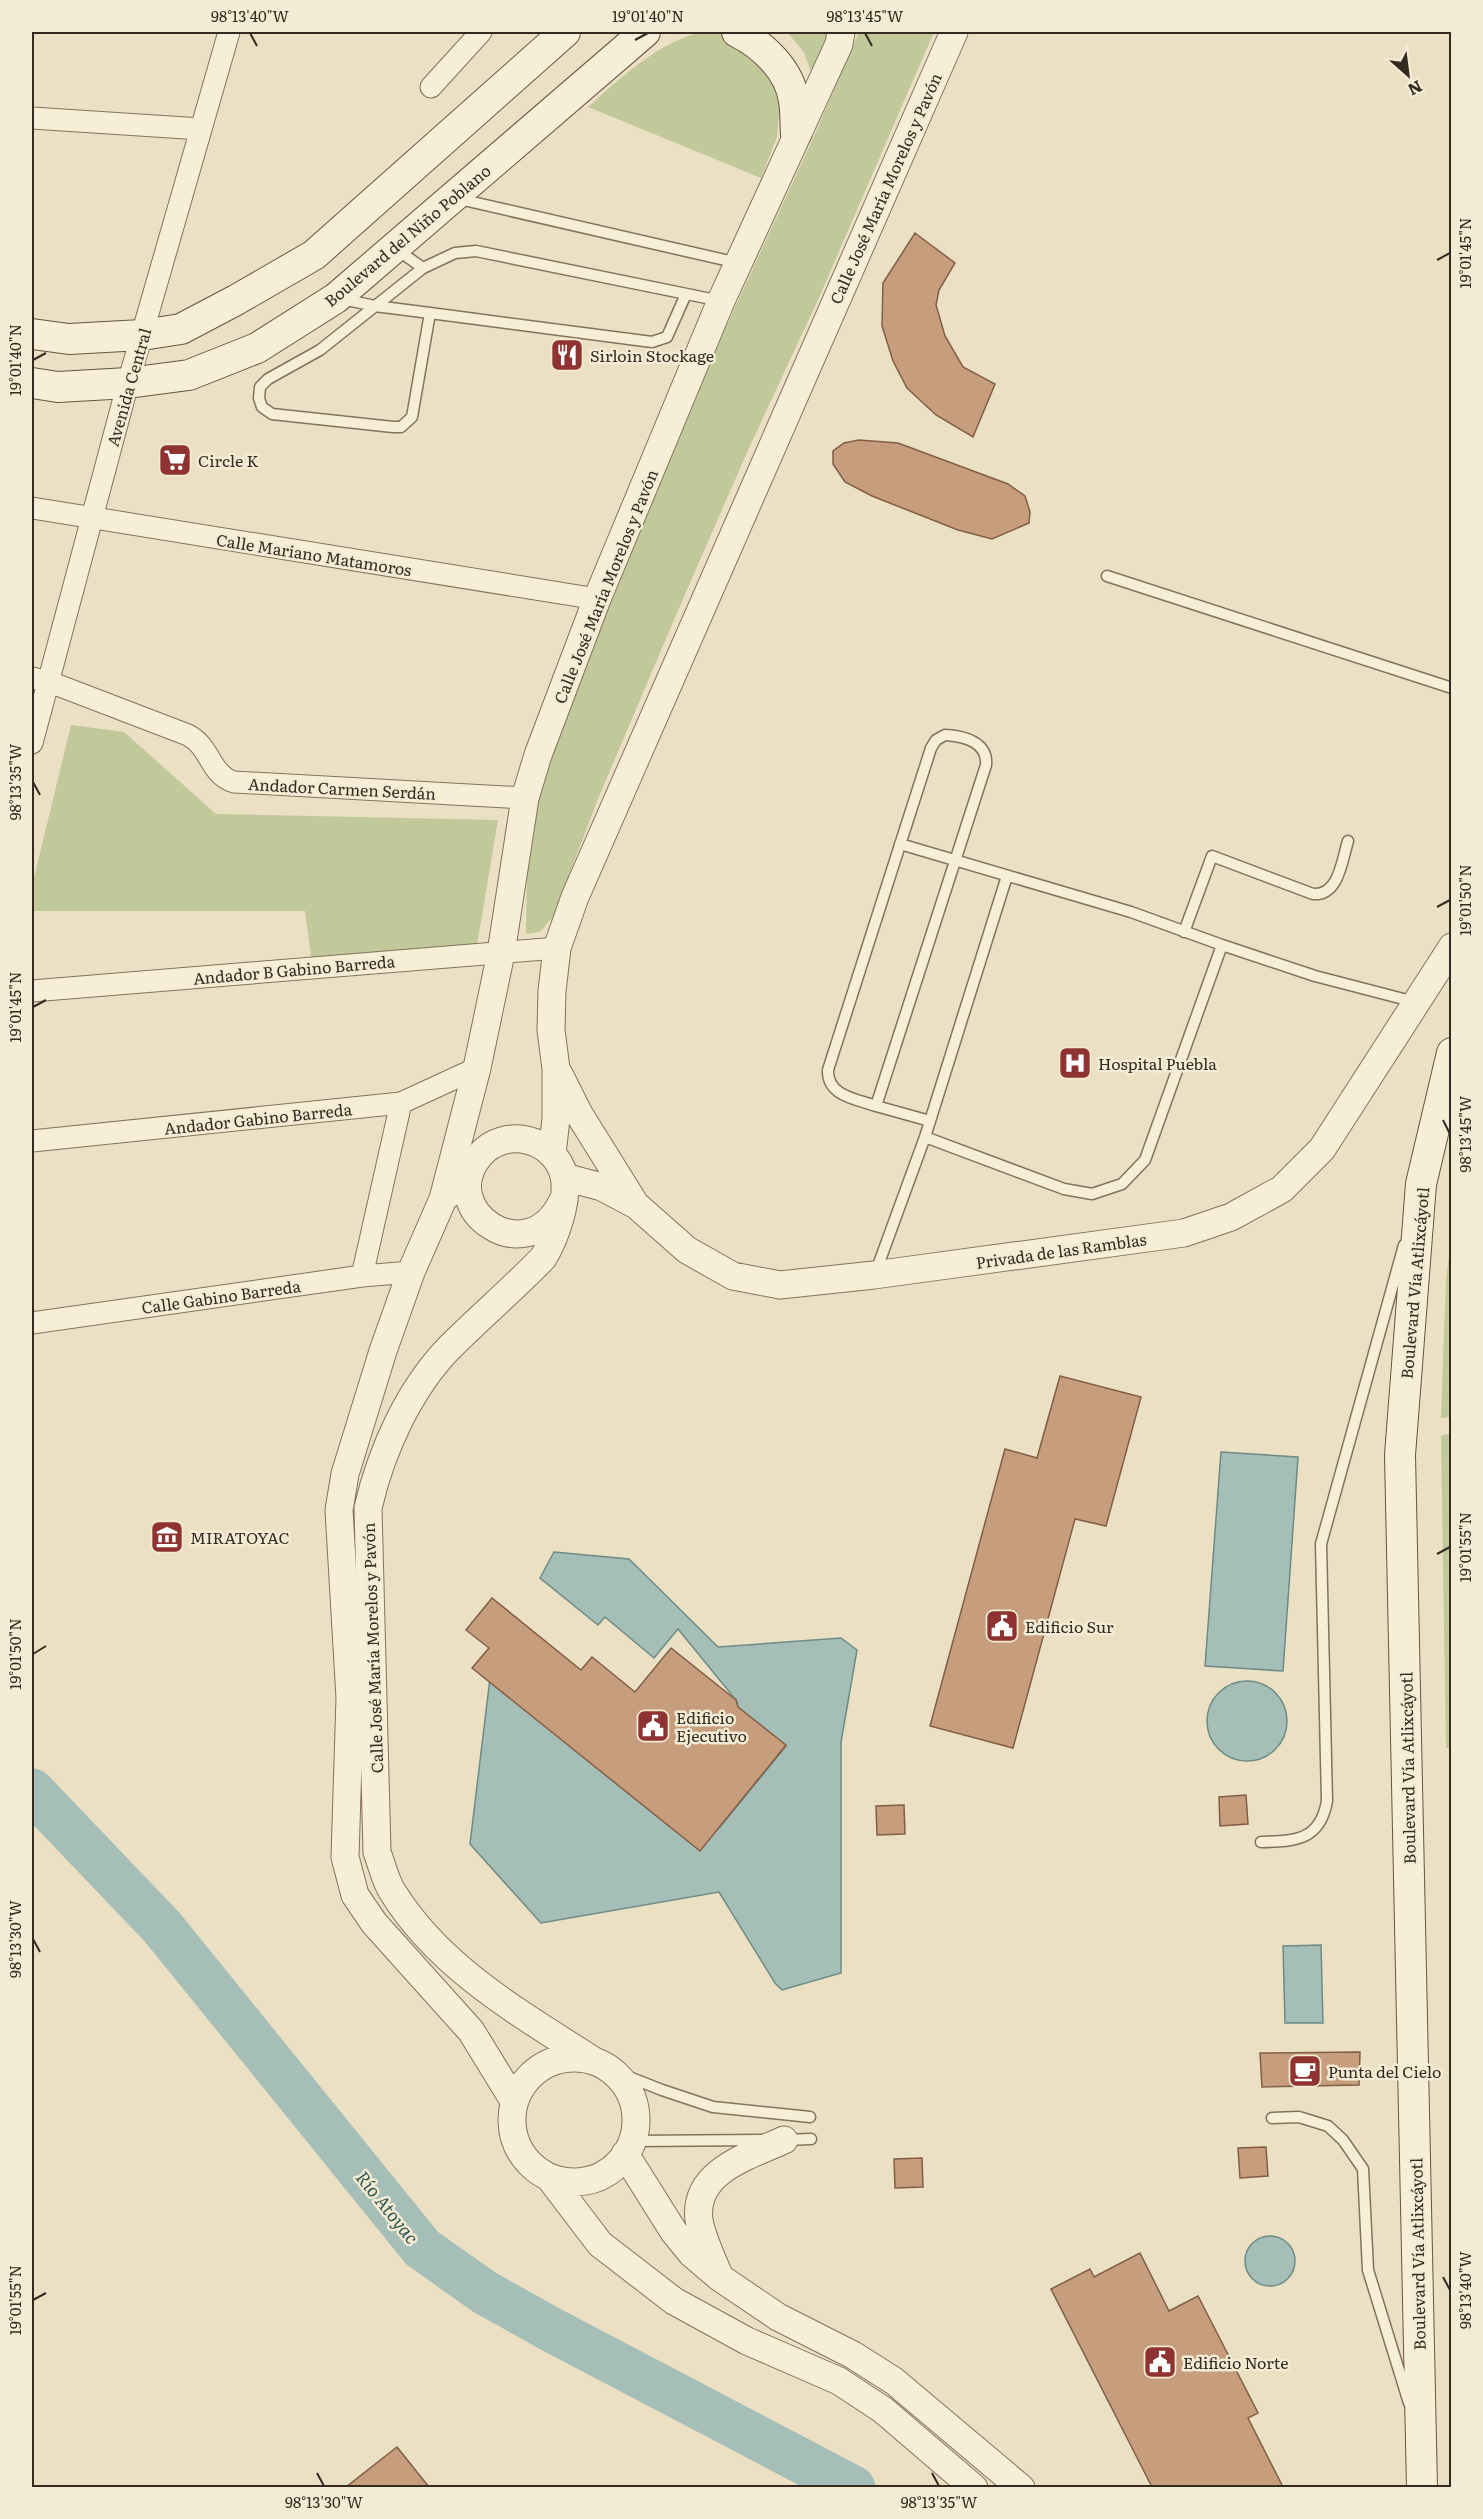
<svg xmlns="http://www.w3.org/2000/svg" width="1483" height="2519" viewBox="0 0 1483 2519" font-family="Literata,serif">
  <rect width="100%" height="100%" fill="#ebe0c4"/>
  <!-- green -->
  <path fill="#c1c899" d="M 703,32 L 733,36 L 771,75 L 780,102 L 777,137 L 761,178 L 588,107 C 621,78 659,41 703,32 Z
    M 787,32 L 831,32 L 811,71 L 803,51 Z
    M 859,32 L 934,32 L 818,300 L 749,448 L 676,615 L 598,799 L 553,917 L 540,932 L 526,934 L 527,858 L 536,806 L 555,742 L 611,601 L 725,329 L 815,134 Z
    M 71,725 L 124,732 L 216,814 L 498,820 L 477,945 L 312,963 L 305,911 L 32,911 L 32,886 Z
    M 1451,1238 L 1451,1417 L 1441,1418 L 1446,1281 Z
    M 1451,1433 L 1452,1748 L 1446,1748 L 1441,1436 Z"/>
  <!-- water -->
  <path fill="#a6beb8" stroke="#6d8b85" stroke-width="1.5" d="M 1221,1452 L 1298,1457 L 1283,1671 L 1205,1666 Z
    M 554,1552 L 629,1559 L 718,1647 L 841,1638 L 857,1650 L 841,1742 L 841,1973 L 782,1990 L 775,1983 L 719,1892 L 541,1923 L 470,1844 L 494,1645 L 720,1827 L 786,1746 L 738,1707 L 736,1700 L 678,1629 L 654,1658 L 605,1617 L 598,1625 L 540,1578 Z
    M1207 1721a40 40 0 1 1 80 0a40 40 0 1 1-80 0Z
    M 1321,1945 L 1323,2023 L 1285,2023 L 1283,1946 Z
    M1245 2261a25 25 0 1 1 50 0a25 25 0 1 1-50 0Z"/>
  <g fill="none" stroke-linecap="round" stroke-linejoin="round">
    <!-- river -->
    <path stroke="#a6beb8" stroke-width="45" d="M 32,1791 L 162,1927 L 422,2248 L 484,2292 L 552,2330 L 853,2488"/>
  </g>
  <!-- building -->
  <path fill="#c69e7d" stroke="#815e44" stroke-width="1.5" d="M 915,233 L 955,263 L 939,290 L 936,305 L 945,336 L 963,367 L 995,384 L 973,437 L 936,415 L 907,388 L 893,361 L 882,326 L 883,283 Z
    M 859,440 L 898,443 L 1008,484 L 1025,496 L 1030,512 L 1029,523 L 992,539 L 958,530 L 872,496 L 845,482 L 833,464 L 833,451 L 844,443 Z
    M 1060,1376 L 1141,1397 L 1106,1526 L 1075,1519 L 1013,1748 L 930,1726 L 1005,1449 L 1037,1458 Z
    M 492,1598 L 581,1670 L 592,1657 L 635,1692 L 671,1648 L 736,1700 L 738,1707 L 786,1745 L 700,1851 L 472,1668 L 489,1648 L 466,1630 Z
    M 1246,1795 L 1248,1824 L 1220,1826 L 1219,1797 Z
    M 904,1805 L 905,1834 L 877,1835 L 876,1806 Z
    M 1360,2052 L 1359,2085 L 1262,2087 L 1260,2053 Z
    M 1266,2147 L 1268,2176 L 1240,2178 L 1238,2148 Z
    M 922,2158 L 923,2187 L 895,2188 L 894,2159 Z
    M 1140,2253 L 1169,2311 L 1198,2296 L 1258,2413 L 1248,2418 L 1283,2487 L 1152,2487 L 1051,2289 L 1090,2269 L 1094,2277 Z
    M 397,2447 L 429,2487 L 346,2487 Z"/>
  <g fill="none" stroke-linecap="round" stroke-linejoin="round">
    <!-- service casing -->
    <g stroke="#84725c" stroke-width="13">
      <path id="service" d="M 459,199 L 738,263
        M 396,249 L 423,268
        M 342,299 L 375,306 L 430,313 L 412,417 L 401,427 L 393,427 L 272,414 L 262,407 L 259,398 L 260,387 L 268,379 L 320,350 L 423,268 L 455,253 L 476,251 L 721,301
        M 430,313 L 652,342 L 667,337 L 686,294
        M 1107,576 L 1452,688
        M 945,735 C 964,736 988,742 986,765 L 876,1106 C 856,1099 827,1096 828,1070 L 931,748 L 936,740 Z
        M 900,844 L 1131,912 L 1222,945
        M 1184,932 L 1212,856 L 1313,894 C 1339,896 1342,860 1348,841
        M 876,1106 L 930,1121
        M 925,1137 L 1064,1189 L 1092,1194 L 1122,1184 L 1145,1160 L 1222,945 L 1315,976 L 1415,1002
        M 875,1274 L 925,1137 L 1007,876
        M 1261,1842 C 1295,1841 1320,1841 1327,1801 L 1321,1544 L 1404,1245
        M 611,2070 L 662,2090 L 713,2107 L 810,2117
        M 1272,2118 L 1299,2117 L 1328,2126 L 1343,2140 L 1363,2169 L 1368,2270 L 1409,2403
        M 785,2140 L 811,2139
        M 632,2141 L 763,2140"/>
    </g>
    <!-- minor casing -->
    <g stroke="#84725c" stroke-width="23">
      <path id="minor" d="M 431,87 L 481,32
        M 32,118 L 201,129
        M 32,508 L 597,599
        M 32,678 L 47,681 L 188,735 C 211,747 210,775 234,782 L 525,798
        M 32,743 L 128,383 L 229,32
        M 32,991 L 557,948
        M 32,1141 L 401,1103 L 477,1068
        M 362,1276 L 401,1103
        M 32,1323 L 362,1276 L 411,1272"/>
    </g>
    <!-- tertiary casing -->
    <g stroke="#84725c" stroke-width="29">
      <path id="tertiary" d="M 559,1074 L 579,1114 L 635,1204
        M 552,1154 L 556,1119 L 556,1069 L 551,1030 L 552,991 L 557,948 L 575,897 L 954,32
        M 564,1177 L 602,1187 L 636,1205 L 687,1250 L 733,1276 L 780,1285 L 874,1275 L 1184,1233 L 1231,1217 L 1282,1189 L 1322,1149 L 1452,947
        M 456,1187 L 443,1199 L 411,1272 L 383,1351 L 345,1474 L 339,1510 L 350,1698 L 345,1857 L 355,1895 L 374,1923 L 471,2031 L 514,2101
        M 443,1199 L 477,1068 L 501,953 L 525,798 L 538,755 L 597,599 L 721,301 L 839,44 L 841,32
        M 562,1202 C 527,1274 434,1209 480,1155 C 505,1126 555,1138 564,1176 C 569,1199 555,1239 543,1258 C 513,1289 480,1317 450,1347 C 409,1389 381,1451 368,1508 L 377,1852 C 382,1865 385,1880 392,1891 C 439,1968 521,2014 594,2061
        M512 2120a62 62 0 1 1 124 0a62 62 0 1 1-124 0Z
        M 625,2154 L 674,2232 L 692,2254 L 719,2277 L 778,2317 L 853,2355 L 894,2381 L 1021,2488
        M 549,2177 L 600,2244 L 674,2301 L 747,2341 L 839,2381 L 883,2410 L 974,2488
        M 718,2273 C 711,2256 702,2238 699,2220 C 693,2171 749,2156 784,2140"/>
    </g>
    <!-- secondary casing -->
    <g stroke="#66543f" stroke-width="32">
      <path id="secondary" d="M 737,32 C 763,45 790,70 794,101 C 796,112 795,123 796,134
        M 32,334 L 69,339 L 142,335 L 181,329 L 236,300 L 314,255 L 565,32
        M 32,383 L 58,387 L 128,383 L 189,375 L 257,348 L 336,298 L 645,32
        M 1422,2488 L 1400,1455 L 1421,1184 L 1452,1053"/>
    </g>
    <!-- service -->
    <use href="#service" stroke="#f6eed7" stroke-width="10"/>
    <!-- minor -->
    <use href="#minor" stroke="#f6eed7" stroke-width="21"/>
    <!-- tertiary -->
    <use href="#tertiary" stroke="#f6eed7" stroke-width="27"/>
    <!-- secondary -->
    <use href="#secondary" stroke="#f6eed7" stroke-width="30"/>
  </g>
  <!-- ticks -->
  <path fill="none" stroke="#352a1f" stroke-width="2" d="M 250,33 L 257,46M 865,33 L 872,46M 635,40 L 648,33M 1437,260 L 1450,253M 33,360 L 46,353M 33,782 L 40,795M 1437,907 L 1450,900M 33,1007 L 46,1000M 1443,1120 L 1450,1134M 1437,1554 L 1450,1547M 33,1654 L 46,1646M 33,1939 L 40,1952M 1443,2277 L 1450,2290M 33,2300 L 46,2293M 317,2473 L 324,2486M 932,2473 L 939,2486"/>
  <!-- icons -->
  <defs>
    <g id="restaurant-square" transform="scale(1.725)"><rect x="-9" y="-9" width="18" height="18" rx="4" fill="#8e3331" stroke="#f3ebd3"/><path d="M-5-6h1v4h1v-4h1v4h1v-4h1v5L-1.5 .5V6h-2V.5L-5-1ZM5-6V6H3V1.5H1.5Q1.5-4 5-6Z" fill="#fff"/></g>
    <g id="supermarket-square" transform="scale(1.725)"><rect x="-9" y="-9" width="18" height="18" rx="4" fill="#8e3331" stroke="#f3ebd3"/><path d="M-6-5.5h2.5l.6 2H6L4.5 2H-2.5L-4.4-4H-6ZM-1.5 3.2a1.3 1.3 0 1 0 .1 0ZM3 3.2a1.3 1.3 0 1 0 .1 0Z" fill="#fff"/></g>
    <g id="hospital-square" transform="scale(1.725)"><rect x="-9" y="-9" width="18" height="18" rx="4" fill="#8e3331" stroke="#f3ebd3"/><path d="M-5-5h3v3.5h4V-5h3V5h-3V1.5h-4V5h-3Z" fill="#fff"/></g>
    <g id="museum-square" transform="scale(1.725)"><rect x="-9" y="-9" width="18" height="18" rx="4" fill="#8e3331" stroke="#f3ebd3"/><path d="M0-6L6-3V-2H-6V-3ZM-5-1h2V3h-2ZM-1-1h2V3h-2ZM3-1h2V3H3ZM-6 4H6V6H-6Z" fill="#fff"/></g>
    <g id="civic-square" transform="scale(1.725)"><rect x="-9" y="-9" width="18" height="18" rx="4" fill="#8e3331" stroke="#f3ebd3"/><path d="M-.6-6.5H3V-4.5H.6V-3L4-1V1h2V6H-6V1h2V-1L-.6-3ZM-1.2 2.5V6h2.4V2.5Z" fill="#fff"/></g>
    <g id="cafe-square" transform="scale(1.725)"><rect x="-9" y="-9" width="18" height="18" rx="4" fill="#8e3331" stroke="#f3ebd3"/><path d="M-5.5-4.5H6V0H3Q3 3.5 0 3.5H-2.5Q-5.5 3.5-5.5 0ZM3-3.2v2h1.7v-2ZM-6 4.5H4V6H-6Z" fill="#fff"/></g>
  </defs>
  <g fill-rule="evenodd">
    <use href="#restaurant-square" x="567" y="355"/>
    <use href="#supermarket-square" x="175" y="460"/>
    <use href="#hospital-square" x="1075" y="1063"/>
    <use href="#museum-square" x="167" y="1537"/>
    <use href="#civic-square" x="1002" y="1626"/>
    <use href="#civic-square" x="653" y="1726"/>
    <use href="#cafe-square" x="1305" y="2071"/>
    <use href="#civic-square" x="1160" y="2362"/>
  </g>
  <g text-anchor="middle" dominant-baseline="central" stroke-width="5" stroke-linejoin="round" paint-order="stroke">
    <!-- street labels -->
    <g font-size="16" fill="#352a1f" stroke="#f3ebd3">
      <text transform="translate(885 188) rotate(-66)">Calle José María Morelos y Pavón</text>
      <text transform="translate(407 235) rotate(-40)">Boulevard del Niño Poblano</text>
      <text transform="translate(128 387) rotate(-74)">Avenida Central</text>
      <text transform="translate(314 554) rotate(9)">Calle Mariano Matamoros</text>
      <text transform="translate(605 586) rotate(-68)">Calle José María Morelos y Pavón</text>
      <text transform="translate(342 788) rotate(3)">Andador Carmen Serdán</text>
      <text transform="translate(294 969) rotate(-5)">Andador B Gabino Barreda</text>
      <text transform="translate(258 1118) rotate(-6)">Andador Gabino Barreda</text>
      <text transform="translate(1061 1250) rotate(-8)">Privada de las Ramblas</text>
      <text transform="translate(1414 1283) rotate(-85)">Boulevard Vía Atlixcáyotl</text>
      <text transform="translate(221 1296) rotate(-8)">Calle Gabino Barreda</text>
      <text transform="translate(372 1648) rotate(-92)">Calle José María Morelos y Pavón</text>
      <text transform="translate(1407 1768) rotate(-91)">Boulevard Vía Atlixcáyotl</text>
      <text transform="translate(1417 2254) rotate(-91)">Boulevard Vía Atlixcáyotl</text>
    </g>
    <!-- poi labels -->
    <g font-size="16" fill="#352a1f" stroke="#f3ebd3" text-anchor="start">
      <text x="590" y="355">Sirloin Stockage</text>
      <text x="198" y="460">Circle K</text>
      <text x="1098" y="1063">Hospital Puebla</text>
      <text x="190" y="1537">MIRATOYAC</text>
      <text x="1025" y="1626">Edificio Sur</text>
      <text x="676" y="1717">Edificio<tspan x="676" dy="18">Ejecutivo</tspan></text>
      <text x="1328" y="2071">Punta del Cielo</text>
      <text x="1183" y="2362">Edificio Norte</text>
    </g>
    <!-- water labels -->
    <g font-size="18" font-style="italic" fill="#2f5452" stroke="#f3ebd3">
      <text transform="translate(388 2207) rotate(51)">Río Atoyac</text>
    </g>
  </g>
  <!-- border -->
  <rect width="1483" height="2519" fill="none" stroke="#f3ebd3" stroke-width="66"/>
  <!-- north arrow -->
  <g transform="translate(1408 75) rotate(152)" stroke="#f3ebd3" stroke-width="4.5" paint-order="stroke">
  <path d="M0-4.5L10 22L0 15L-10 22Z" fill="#352a1f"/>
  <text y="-9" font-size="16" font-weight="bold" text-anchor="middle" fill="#352a1f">N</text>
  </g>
  <rect x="33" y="33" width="1417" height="2453" fill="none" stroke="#352a1f" stroke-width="2"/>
  <g font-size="15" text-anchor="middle" fill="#352a1f">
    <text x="250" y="22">98°13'40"W</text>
    <text x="648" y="22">19°01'40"N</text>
    <text x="865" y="22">98°13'45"W</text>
    <text transform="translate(1466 253) rotate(-90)" y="5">19°01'45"N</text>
    <text transform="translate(16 360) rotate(-90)" y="5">19°01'40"N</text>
    <text transform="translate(16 782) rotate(-90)" y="5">98°13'35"W</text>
    <text transform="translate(1466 900) rotate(-90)" y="5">19°01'50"N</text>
    <text transform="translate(16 1007) rotate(-90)" y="5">19°01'45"N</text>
    <text transform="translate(1466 1134) rotate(-90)" y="5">98°13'45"W</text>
    <text transform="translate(1466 1547) rotate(-90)" y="5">19°01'55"N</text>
    <text transform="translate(16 1654) rotate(-90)" y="5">19°01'50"N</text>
    <text transform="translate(16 1939) rotate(-90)" y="5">98°13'30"W</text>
    <text transform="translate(1466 2290) rotate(-90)" y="5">98°13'40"W</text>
    <text transform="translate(16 2300) rotate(-90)" y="5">19°01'55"N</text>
    <text x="324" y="2508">98°13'30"W</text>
    <text x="939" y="2508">98°13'35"W</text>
  </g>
</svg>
